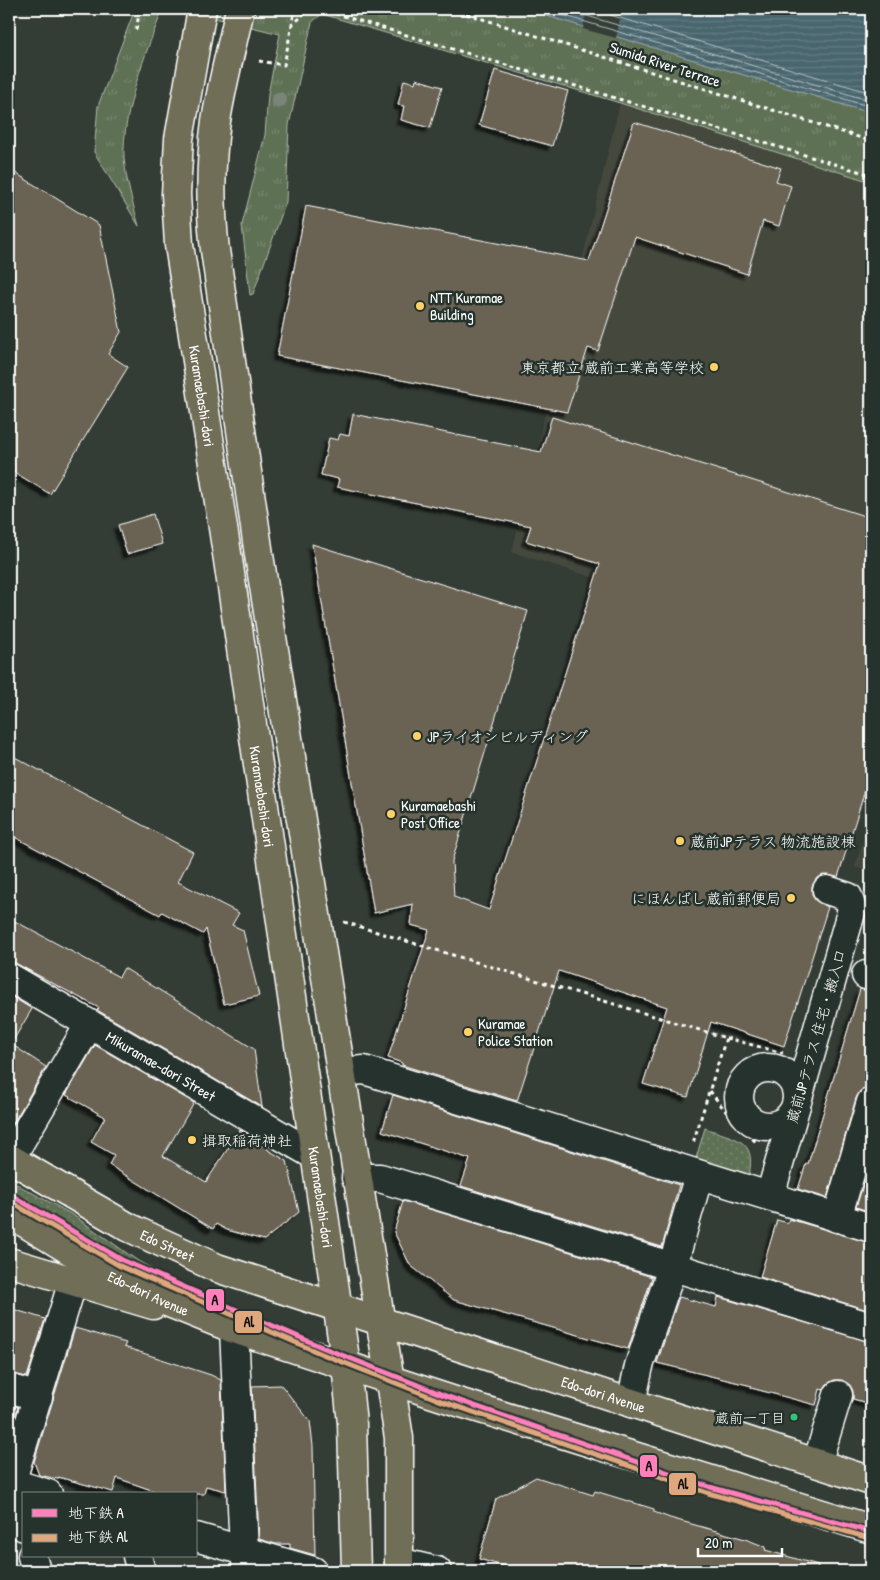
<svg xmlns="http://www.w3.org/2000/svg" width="880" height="1580" viewBox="0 0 880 1580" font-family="'Patrick Hand','Klee One',sans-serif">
  <defs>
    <pattern id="grass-dots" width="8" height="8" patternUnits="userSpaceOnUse" patternTransform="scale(1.25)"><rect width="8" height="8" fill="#5e7154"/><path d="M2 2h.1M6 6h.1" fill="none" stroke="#76866e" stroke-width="1.8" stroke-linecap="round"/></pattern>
    <pattern id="park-tufts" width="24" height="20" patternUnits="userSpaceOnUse" patternTransform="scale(1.25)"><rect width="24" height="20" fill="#5e7154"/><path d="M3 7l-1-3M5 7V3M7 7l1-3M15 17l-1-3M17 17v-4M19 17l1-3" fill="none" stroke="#76866e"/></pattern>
    <pattern id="water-rules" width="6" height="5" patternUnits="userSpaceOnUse" patternTransform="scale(1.25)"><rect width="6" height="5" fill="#49656e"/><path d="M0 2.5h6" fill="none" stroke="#647c84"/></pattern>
    <filter id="shadow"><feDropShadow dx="-4.5" dy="4.5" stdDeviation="1" flood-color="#0009"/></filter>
  </defs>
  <rect width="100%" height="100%" fill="#343d35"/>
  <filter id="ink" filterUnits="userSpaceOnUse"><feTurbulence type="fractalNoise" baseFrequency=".02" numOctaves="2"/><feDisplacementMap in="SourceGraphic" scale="10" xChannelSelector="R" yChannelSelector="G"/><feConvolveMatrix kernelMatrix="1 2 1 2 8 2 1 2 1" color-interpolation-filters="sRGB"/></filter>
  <g filter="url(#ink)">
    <!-- built -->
    <path fill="#44493e" d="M 620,103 L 871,182 L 871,664 L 512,552 Z
      M 871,816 L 871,872 L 855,867 Z"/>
    <!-- grass -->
    <path fill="url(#grass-dots)" stroke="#aeb8aa" d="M 705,1128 C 734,1139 757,1138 749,1175 L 696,1158 Z
      M 9,1180 L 73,1215 L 138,1261 L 182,1285 L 255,1313 L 255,1317 L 165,1286 L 9,1195 Z"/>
    <!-- park -->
    <path fill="url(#park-tufts)" stroke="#aeb8aa" d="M 135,9 L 163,9 C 146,51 122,113 124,158 C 126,181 133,204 139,226 L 94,152 L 98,106 Z
      M 177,9 L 524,9 L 871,113 L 871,182 L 620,103 L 322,14 L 312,22 L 289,125 L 286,202 L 253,294 L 250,295 L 242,225 L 265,135 L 268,94 L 280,34 Z
      M 871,1120 L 871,1214 L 846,1206 Z"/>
    <!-- water -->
    <path fill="url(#water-rules)" stroke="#92a3a8" d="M 524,9 L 871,9 L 871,113 Z"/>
    <!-- pier -->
    <path fill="#343d35" d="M 587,9 L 622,9 L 616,38 L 583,29 Z"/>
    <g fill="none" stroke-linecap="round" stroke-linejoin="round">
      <!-- shore -->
      <path stroke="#b6c1c5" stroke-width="1" d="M 542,9 L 871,107
        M 564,9 L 871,101
        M 590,9 L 871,93"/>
    </g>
    <!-- building -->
    <path fill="#6a6453" stroke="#fff" filter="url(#shadow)" d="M 495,70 L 568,91 L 552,146 L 479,125 Z
      M 416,79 L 442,87 L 430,128 L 401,120 L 404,106 L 398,105 L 404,80 L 415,83 Z
      M 634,122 L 781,168 L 776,181 L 791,186 L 779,226 L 763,221 L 747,274 L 635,237 L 598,351 L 588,348 L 567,412 L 277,356 L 306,206 L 589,261 Z
      M 9,169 L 99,225 L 121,332 L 108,354 L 128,367 L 50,494 L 9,469 Z
      M 353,414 L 541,452 L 552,417 L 871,518 L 871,771 L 838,877 L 823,875 L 816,879 L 812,886 L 812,894 L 815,900 L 828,907 L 784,1046 L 711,1022 L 688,1097 L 643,1084 L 667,1007 L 559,971 L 517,1101 L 402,1065 L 402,1063 L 388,1058 L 429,930 L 411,925 L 413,904 L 374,913 L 312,544 L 528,611 L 452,861 L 454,897 L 489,910 L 600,564 L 526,541 L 531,526 L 337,487 L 339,479 L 321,475 L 329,438 L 338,440 L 340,434 L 349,436 Z
      M 153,514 L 162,544 L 127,554 L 118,525 Z
      M 9,754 L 193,852 L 178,882 L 239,913 L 232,925 L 243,930 L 259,996 L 224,1004 L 206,929 L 203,934 L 162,912 L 160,915 L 9,834 Z
      M 9,918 L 119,977 L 124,968 L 254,1049 L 262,1107 L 97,1010 L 99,1008 L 17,964 L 9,961 Z
      M 860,989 L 871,991 L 871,1072 L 866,1087 L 860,1091 L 856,1098 L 827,1198 L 798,1189 L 806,1164 L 808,1164 Z
      M 9,995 L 32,1009 L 11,1044 L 46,1067 L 9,1130 Z
      M 95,1045 L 194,1103 L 163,1156 L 206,1182 L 240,1130 L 267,1146 L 268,1150 L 287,1161 L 299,1212 L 264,1240 L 227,1230 L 216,1224 L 213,1229 L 109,1165 L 114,1155 L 91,1142 L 105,1117 L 66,1095 Z
      M 393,1095 L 679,1185 L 662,1247 L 461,1186 L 470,1159 L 382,1131 Z
      M 865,1179 L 871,1181 L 871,1212 L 856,1207 Z
      M 403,1201 L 652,1277 L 628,1349 L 454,1300 L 410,1265 L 394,1232 Z
      M 789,1219 L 871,1243 L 871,1311 L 760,1277 L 777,1220 L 788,1223 Z
      M 679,1297 L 716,1307 L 718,1297 L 871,1342 L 871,1404 L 853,1399 L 853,1391 L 850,1385 L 842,1380 L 834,1380 L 827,1384 L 823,1390 L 820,1389 L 816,1405 L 751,1388 L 752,1386 L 657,1363 Z
      M 9,1308 L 45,1319 L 27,1377 L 9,1373 Z
      M 75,1328 L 126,1343 L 124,1347 L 211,1375 L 221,1380 L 226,1491 L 206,1486 L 204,1494 L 163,1494 L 117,1478 L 113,1492 L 58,1477 L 58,1479 L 39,1475 L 34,1462 Z
      M 281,1385 L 310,1421 L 313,1446 L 315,1555 L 290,1548 L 290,1544 L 276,1544 L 259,1539 L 252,1386 Z
      M 9,1404 L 18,1407 L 15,1418 Z
      M 536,1477 L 593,1495 L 595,1491 L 654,1509 L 654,1512 L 670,1518 L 745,1539 L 766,1547 L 765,1550 L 818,1565 L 817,1571 L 520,1571 L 479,1559 L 496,1499 Z"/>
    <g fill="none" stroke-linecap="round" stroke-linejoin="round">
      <!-- minor casing -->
      <g stroke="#fff" stroke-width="31">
        <g id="minor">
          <path d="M 866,975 L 871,976"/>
          <path id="s1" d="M 9,977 L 314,1155"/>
          <circle cx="768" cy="1097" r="29"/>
          <path d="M 341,1072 L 364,1070 L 871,1228"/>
          <path d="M 10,1159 L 89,1025"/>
          <path d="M 356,1178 L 380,1178 L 871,1327"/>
          <path d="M 770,1196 L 852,909 L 848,897 L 827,890"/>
          <path d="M 837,1218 L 871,1102"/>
          <path d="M 234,1329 L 244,1551 L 248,1571"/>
          <path d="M 9,1388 L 38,1397"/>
          <path d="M 631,1403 L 639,1366 L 672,1268 L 699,1175"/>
          <path d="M 817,1463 L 838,1395"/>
          <path d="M 9,1482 L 48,1494"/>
          <path d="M 24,1527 L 11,1483 L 73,1281"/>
          <path d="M 196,1537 L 313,1571"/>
          <path d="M 32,1556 L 36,1571"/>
          <path d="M 137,1556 L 141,1571"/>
          <path d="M 399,1562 L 437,1571"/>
        </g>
      </g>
      <!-- major casing -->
      <g stroke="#fff" stroke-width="31">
        <g id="major">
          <path id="s2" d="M 202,9 L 179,139 L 176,194 L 179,245 L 228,560 L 346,1365 L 352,1424 L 356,1571"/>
          <path d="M 240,9 C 232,46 222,83 216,121 C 210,164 210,207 215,250 L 259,555 L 399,1438 L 399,1571"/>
          <path d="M 9,1262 L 153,1305"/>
        </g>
      </g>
      <!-- highway casing -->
      <g stroke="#fff" stroke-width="31">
        <g id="highway">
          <path id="s3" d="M 9,1158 L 128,1227 L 217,1268 L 871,1481"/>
          <path id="s4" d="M 9,1213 L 110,1275 L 167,1302 L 234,1329 L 458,1402 L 871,1529"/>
        </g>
      </g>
      <!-- path -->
      <path stroke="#fff" stroke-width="3" stroke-dasharray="4 4" stroke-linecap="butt" d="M 155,9 L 156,9
        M 320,9 L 871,175
        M 451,9 L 871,141
        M 291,26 L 310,9
        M 136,30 L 140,9
        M 259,61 L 284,65 L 295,9
        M 344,922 L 726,1038 L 693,1143
        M 726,1038 L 783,1053
        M 710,1091 L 734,1122 L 756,1142"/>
      <!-- minor -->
      <use href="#minor" stroke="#26332d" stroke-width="28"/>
      <!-- major -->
      <use href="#major" stroke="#716e59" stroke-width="28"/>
      <!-- highway -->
      <use href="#highway" stroke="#716e59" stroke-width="28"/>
      <!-- metro-1 casing -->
      <g stroke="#26332d" stroke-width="9">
        <path id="metro-1" d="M 9,1194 L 122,1260 L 324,1348 L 446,1396 L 710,1487 L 871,1532"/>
      </g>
      <!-- metro-2 casing -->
      <g stroke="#26332d" stroke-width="9">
        <path id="metro-2" d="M 9,1201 L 120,1266 L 322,1354 L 444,1402 L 708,1493 L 869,1538"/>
      </g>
      <!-- metro-1 -->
      <use href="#metro-1" stroke="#ff80bb" stroke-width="5"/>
      <!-- metro-2 -->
      <use href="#metro-2" stroke="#dfa77e" stroke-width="5"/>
    </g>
    <!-- trees -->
    <circle fill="#7c847a" cx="279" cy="100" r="8"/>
  </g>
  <!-- markers -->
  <g fill="#ffd166" stroke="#26332d" stroke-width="2">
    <circle cx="420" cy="306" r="5"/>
    <circle cx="714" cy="367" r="5"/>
    <circle cx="417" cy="736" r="5"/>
    <circle cx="391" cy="814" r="5"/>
    <circle cx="680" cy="841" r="5"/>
    <circle cx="791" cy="898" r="5"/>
    <circle cx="468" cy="1032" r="5"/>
    <circle cx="192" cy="1140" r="5"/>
  </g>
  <circle fill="#2dc577" stroke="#26332d" stroke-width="2" cx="794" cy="1417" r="4.5"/>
  <g text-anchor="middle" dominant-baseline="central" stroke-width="5" stroke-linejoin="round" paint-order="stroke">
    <!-- bus labels -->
    <g font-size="14" fill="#fff" stroke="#26332d" text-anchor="end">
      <text x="785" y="1417">蔵前一丁目</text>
    </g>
    <!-- street labels -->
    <g font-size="15" fill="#fff" stroke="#26332d">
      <text transform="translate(665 64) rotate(18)">Sumida River Terrace</text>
      <text stroke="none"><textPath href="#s2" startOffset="391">Kuramaebashi-dori</textPath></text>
      <text stroke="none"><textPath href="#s2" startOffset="796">Kuramaebashi-dori</textPath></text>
      <text transform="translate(816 1036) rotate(-74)">蔵前JPテラス 住宅・搬入口</text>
      <text stroke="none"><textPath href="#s1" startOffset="176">Mikuramae-dori Street</textPath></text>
      <text stroke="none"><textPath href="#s2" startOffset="1201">Kuramaebashi-dori</textPath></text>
      <text stroke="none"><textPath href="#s3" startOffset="181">Edo Street</textPath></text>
      <text stroke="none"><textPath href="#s4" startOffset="161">Edo-dori Avenue</textPath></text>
      <text stroke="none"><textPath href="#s3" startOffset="642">Edo-dori Avenue</textPath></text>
    </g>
    <!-- poi labels -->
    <g font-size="15" fill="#fff" stroke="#26332d" text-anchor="start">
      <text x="430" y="297">NTT Kuramae<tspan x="430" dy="17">Building</tspan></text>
      <text x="704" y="367" text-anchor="end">東京都立 蔵前工業高等学校</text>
      <text x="427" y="736">JPライオンビルディング</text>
      <text x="401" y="805">Kuramaebashi<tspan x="401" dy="17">Post Office</tspan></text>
      <text x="690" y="841">蔵前JPテラス 物流施設棟</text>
      <text x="781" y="898" text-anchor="end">にほんばし蔵前郵便局</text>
      <text x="478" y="1023">Kuramae<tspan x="478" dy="17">Police Station</tspan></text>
      <text x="202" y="1140">揖取稲荷神社</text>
    </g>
  </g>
  <g stroke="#26332d" stroke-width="2">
    <rect x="205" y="1288" width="20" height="24" rx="5" fill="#ff80bb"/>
    <rect x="234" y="1310" width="29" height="24" rx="5" fill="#dfa77e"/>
    <rect x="639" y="1454" width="19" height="24" rx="5" fill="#ff80bb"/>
    <rect x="668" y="1472" width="29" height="24" rx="5" fill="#dfa77e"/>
  </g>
  <g font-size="14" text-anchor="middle" font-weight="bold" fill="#111">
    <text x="215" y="1305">A</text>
    <text x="249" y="1327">Al</text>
    <text x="649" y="1471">A</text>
    <text x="683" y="1489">Al</text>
  </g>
  <!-- margin -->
  <rect width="880" height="1580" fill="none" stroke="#26332d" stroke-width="30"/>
  <rect x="15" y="15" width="850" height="1550" fill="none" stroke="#fff" stroke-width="2" filter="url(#ink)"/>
  <!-- legend -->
  <rect x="22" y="1492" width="175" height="65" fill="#26332d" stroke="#7d8581"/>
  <rect x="32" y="1509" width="25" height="8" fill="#ff80bb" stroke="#7d8581"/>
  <text x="68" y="1518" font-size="15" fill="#ffffff">地下鉄 A</text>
  <rect x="32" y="1534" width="25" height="8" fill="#dfa77e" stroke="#7d8581"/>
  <text x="68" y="1542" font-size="15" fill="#ffffff">地下鉄 Al</text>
  <!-- scale -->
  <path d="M698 1548v8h84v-8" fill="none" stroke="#ffffff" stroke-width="2.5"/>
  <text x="705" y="1548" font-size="15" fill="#ffffff" stroke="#26332d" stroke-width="4" paint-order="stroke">20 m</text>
</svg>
